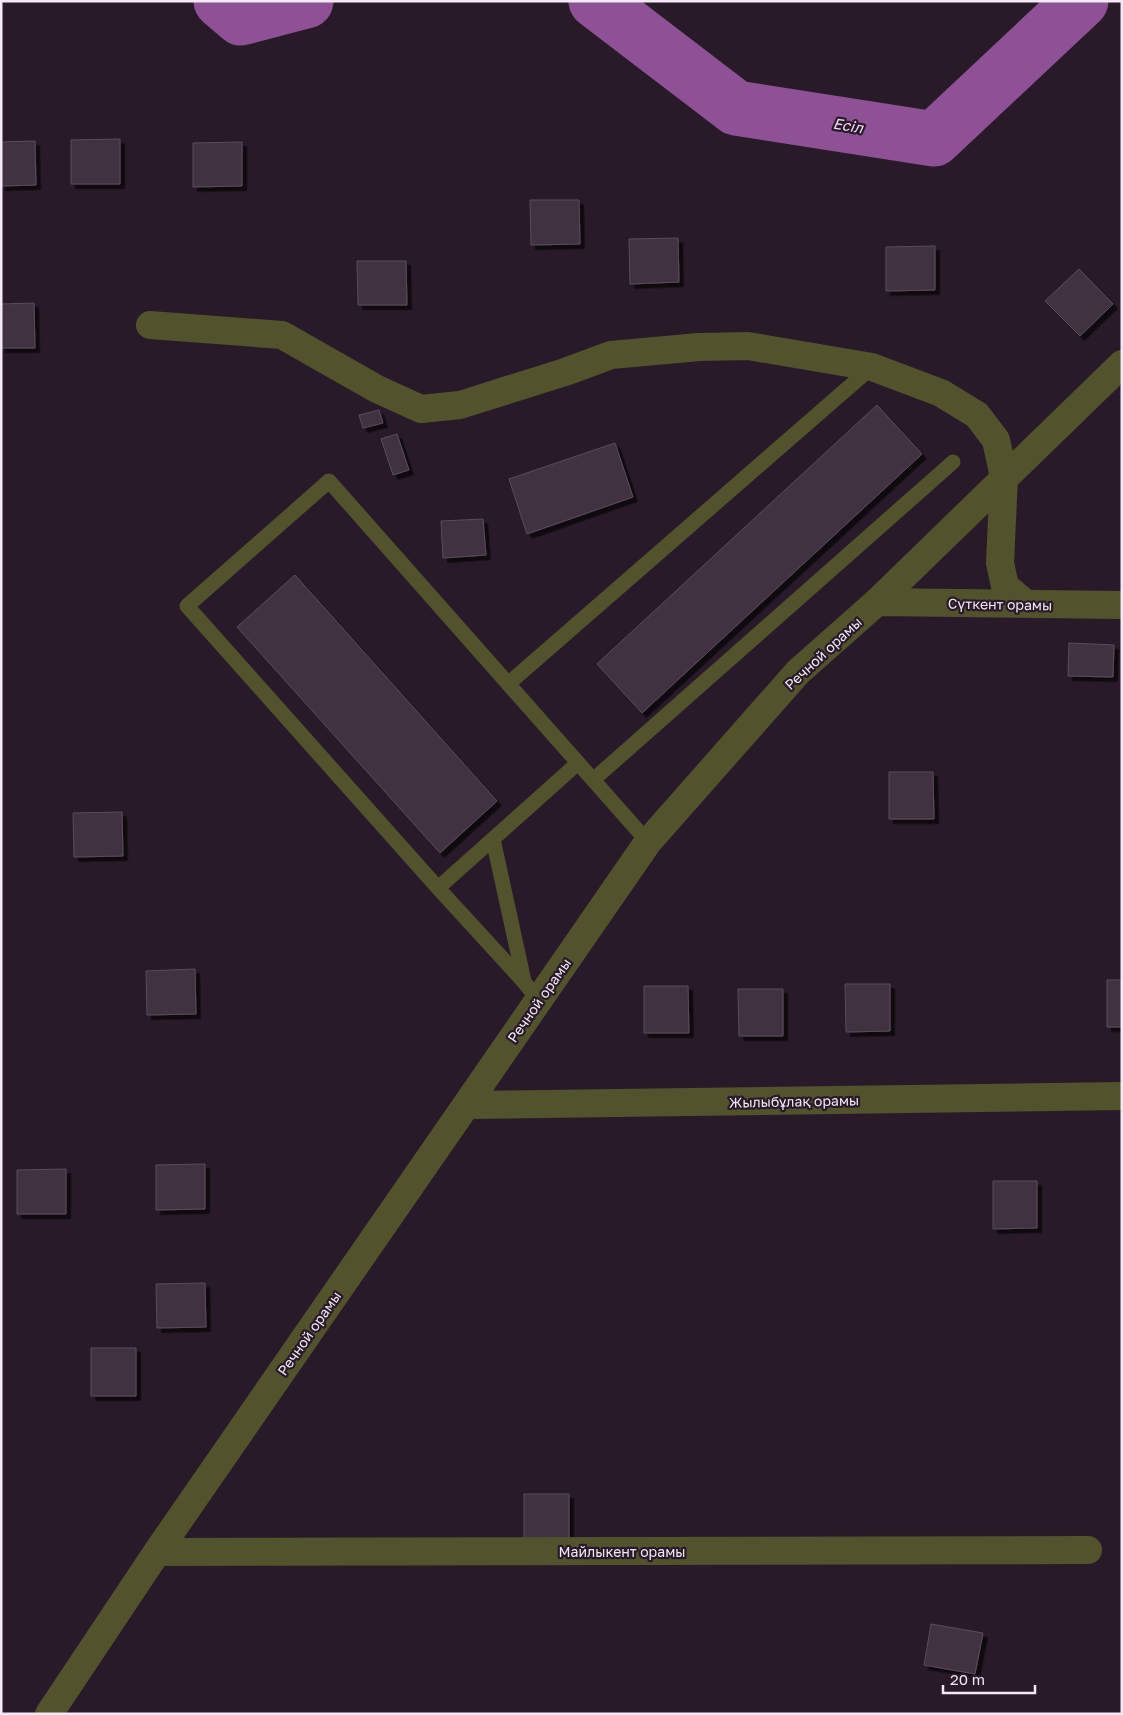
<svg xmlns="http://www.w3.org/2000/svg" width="1123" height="1715" viewBox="0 0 1123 1715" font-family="'Golos Text',sans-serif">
  <defs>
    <filter id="shadow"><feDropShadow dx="4.5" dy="4.5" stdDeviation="0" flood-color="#0009"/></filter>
  </defs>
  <rect width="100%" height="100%" fill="#281a29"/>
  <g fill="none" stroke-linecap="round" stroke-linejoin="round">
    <!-- river -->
    <path stroke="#8f5195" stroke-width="55" d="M 221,1 L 241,18 L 306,1
      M 596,1 L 736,108 L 934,139 L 1081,1"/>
  </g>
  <!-- building -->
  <path fill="#403141" stroke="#5c4c5d" filter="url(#shadow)" d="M 120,139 L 120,184 L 71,184 L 71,140 Z
    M 35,141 L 36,185 L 1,186 L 1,142 Z
    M 242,142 L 242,186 L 193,187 L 193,143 Z
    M 530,200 L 579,200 L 580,244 L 531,245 Z
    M 678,238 L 679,282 L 630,284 L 629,239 Z
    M 935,246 L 935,290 L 886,291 L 886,247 Z
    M 357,261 L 406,261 L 407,305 L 358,305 Z
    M 1079,269 L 1113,304 L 1080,336 L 1045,301 Z
    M 34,303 L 35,348 L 1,348 L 1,304 Z
    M 877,405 L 922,454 L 642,713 L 597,664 Z
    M 379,410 L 383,423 L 363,428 L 359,415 Z
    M 397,434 L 409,470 L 393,475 L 381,439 Z
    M 615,443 L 633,497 L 527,534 L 509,479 Z
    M 483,519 L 486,555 L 443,558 L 441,521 Z
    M 295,575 L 497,801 L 440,853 L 237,627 Z
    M 1069,643 L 1114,645 L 1113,677 L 1068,676 Z
    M 889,772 L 933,772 L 934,819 L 889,819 Z
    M 122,812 L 123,856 L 74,857 L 73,813 Z
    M 195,969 L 196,1014 L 147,1015 L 146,971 Z
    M 1107,980 L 1122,980 L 1122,1027 L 1107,1027 Z
    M 845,984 L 890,984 L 890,1031 L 846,1032 Z
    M 644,986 L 688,986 L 689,1033 L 644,1033 Z
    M 738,989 L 783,989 L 783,1036 L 739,1036 Z
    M 205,1164 L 205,1209 L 156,1210 L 156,1165 Z
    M 66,1169 L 66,1214 L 17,1214 L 17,1170 Z
    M 993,1181 L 1037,1181 L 1037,1228 L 993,1229 Z
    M 205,1283 L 206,1327 L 157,1328 L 156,1284 Z
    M 91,1348 L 136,1348 L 136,1396 L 91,1396 Z
    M 524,1494 L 569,1494 L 569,1541 L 524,1541 Z
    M 931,1624 L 983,1633 L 975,1674 L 924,1665 Z"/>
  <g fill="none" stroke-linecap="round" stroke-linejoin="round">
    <!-- lane -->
    <path stroke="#52532d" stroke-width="15" d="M 508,684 L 872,367
      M 593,780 L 953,462
      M 493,839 L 524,981
      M 438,888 L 578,763
      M 539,1001 L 524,982 L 438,888 L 187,606 L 329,481 L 648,842"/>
    <!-- street -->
    <path stroke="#52532d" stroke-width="28" d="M 150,325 L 282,335 L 377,389 L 421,409 L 460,405 L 565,372 L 611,355 L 699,347 L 748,346 L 872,367 L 941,393 L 977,415 L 996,440 L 1004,477 L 1000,563 L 1005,586 L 1026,604
      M 877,602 L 1122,605
      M 467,1105 L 1122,1096
      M 157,1552 L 1088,1550
      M 49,1714 L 157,1552 L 648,842 L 798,672 L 877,602 L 1122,364"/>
  </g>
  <g text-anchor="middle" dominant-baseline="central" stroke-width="4.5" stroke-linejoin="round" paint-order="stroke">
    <!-- street labels -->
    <g font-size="14" fill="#f3e9f4" stroke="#281a29">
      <text transform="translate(1000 604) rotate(1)">Сүткент орамы</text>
      <text transform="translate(823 653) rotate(-43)">Речной орамы</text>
      <text transform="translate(539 1000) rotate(-55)">Речной орамы</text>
      <text transform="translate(794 1101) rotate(-1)">Жылыбұлақ орамы</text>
      <text transform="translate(309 1333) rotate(-55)">Речной орамы</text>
      <text x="622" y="1551">Майлыкент орамы</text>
    </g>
    <!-- water labels -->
    <g font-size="15" font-style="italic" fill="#fad7fc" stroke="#281a29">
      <text transform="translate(848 125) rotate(9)">Есіл</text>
    </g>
  </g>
  <!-- border -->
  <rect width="1123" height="1715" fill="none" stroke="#f3e9f4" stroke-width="5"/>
  <!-- scale -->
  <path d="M943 1685v8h92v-8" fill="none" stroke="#f3e9f4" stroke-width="2.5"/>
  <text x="950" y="1685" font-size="15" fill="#f3e9f4" stroke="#281a29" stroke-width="4" paint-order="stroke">20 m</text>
</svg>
